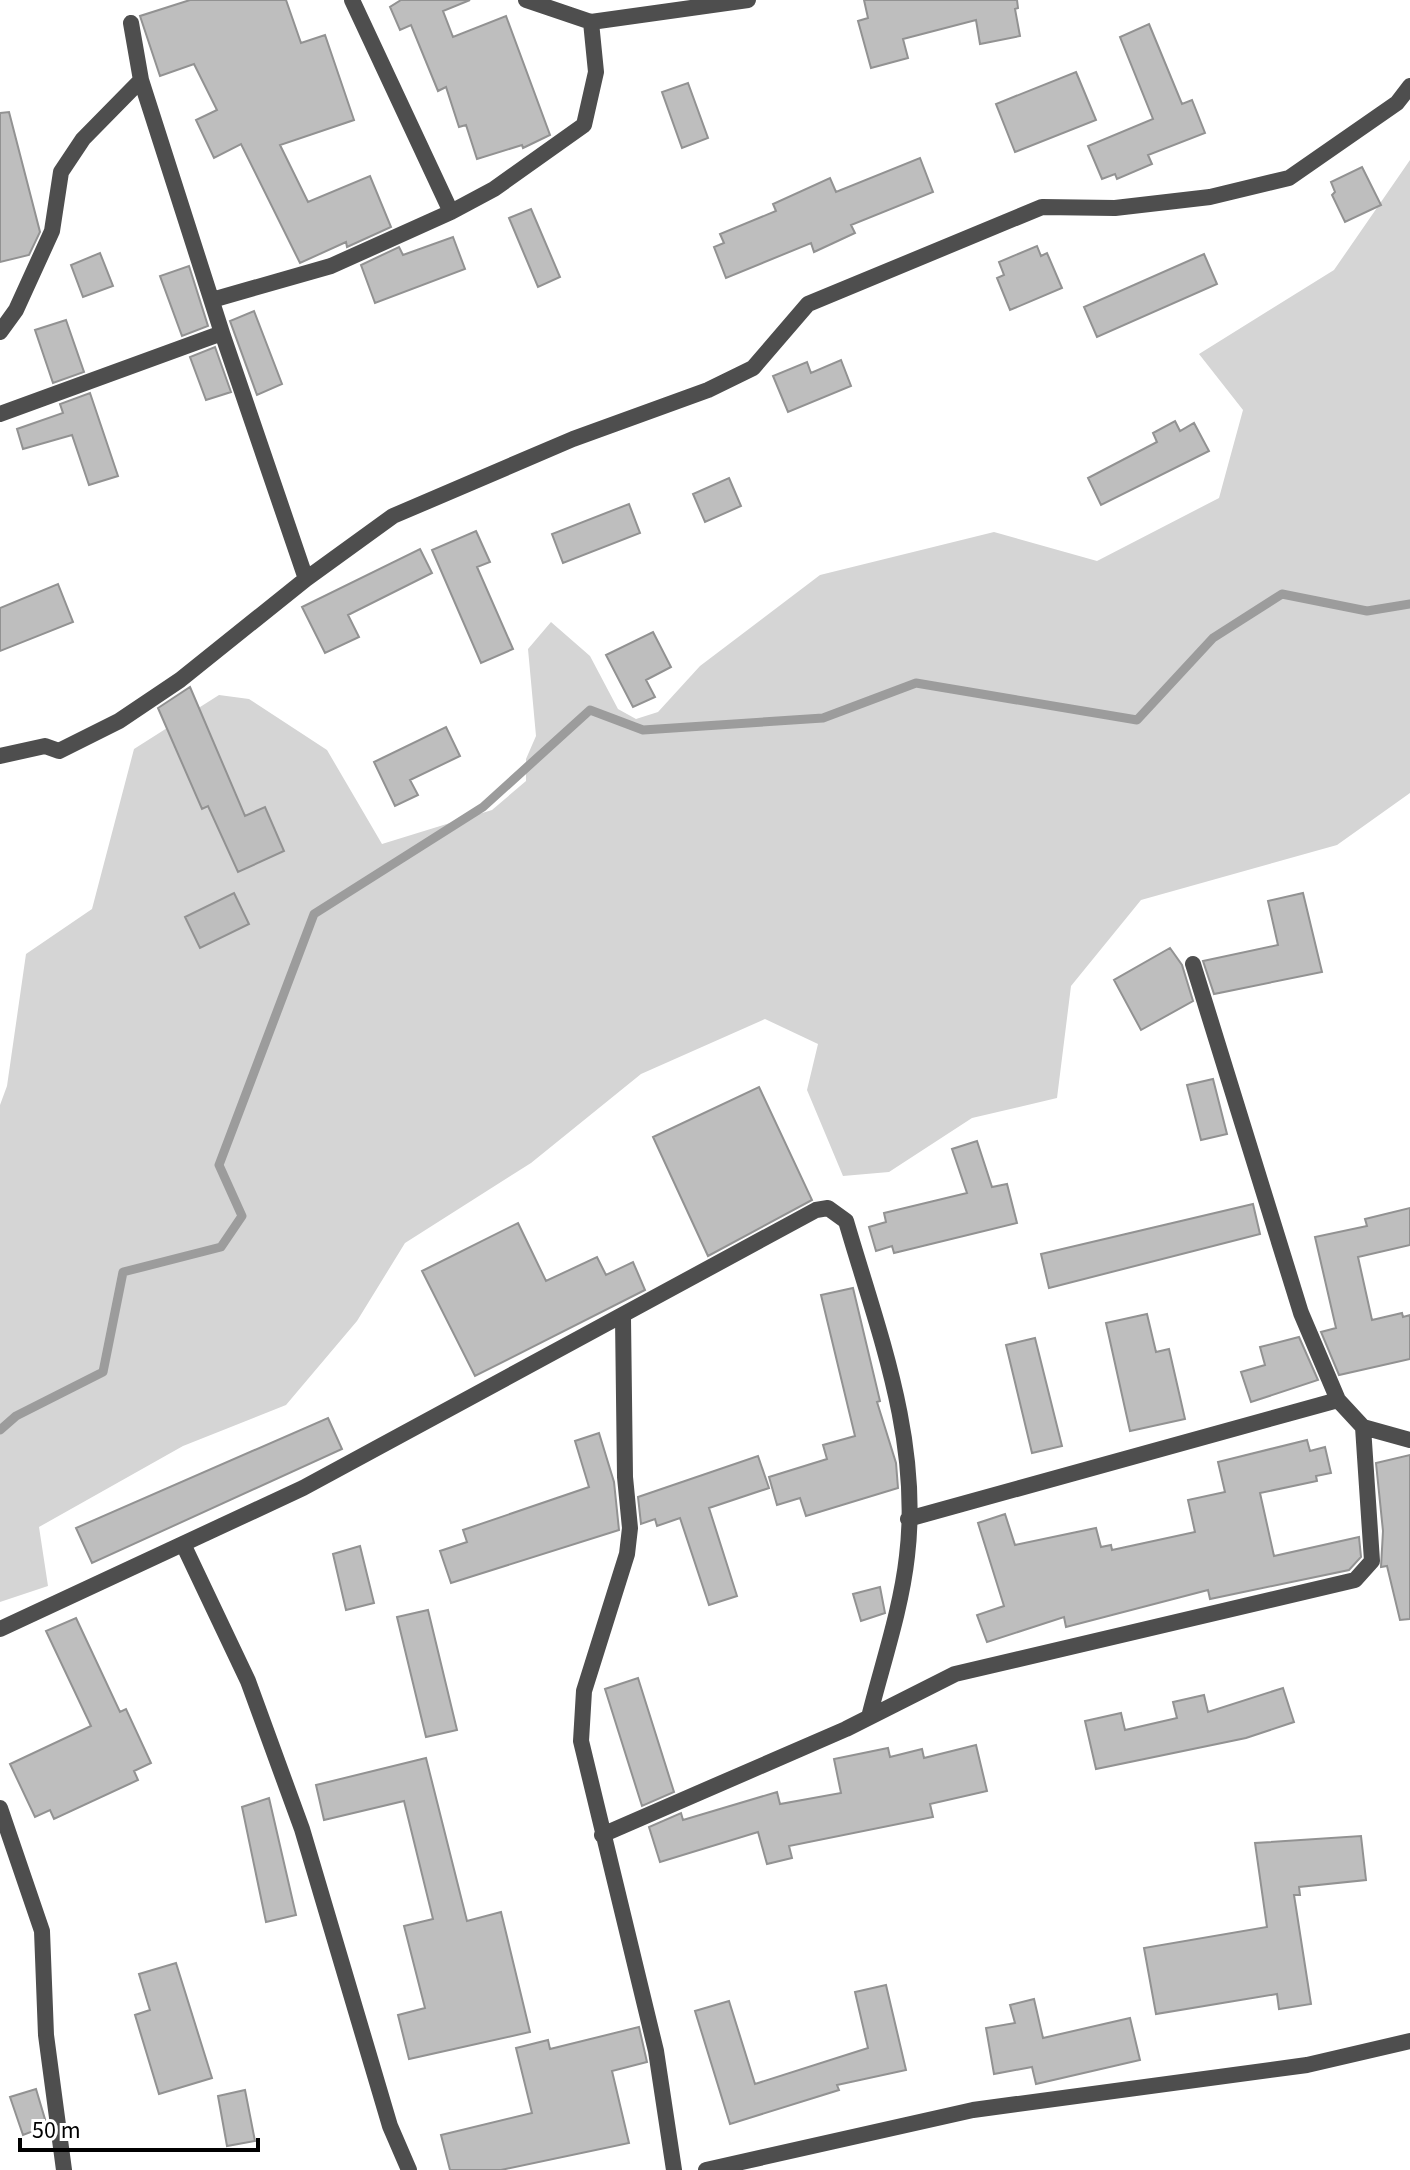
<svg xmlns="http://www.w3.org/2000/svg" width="1410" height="2170" viewBox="0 0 1410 2170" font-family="'Source Sans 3',sans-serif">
  <rect width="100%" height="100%" fill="#fff"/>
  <!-- green -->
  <path fill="#d5d5d5" d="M 1410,160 L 1410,793 L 1337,845 L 1141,900 L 1071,986 L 1057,1098 L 972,1118 L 889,1172 L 843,1176 L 807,1090 L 818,1044 L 765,1019 L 641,1074 L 531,1163 L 405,1243 L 357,1321 L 286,1405 L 183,1446 L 39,1527 L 48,1586 L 0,1602 L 0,1105 L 7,1086 L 26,954 L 92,909 L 134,749 L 219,695 L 249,699 L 327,750 L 382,844 L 492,810 L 526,781 L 526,759 L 536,736 L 528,649 L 551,622 L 590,656 L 618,709 L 636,719 L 658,712 L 700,666 L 820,575 L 994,532 L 1097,561 L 1219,498 L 1243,410 L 1199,354 L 1334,270 Z"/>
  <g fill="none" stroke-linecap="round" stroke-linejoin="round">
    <!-- stream -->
    <path stroke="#9c9c9c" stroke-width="9" d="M 0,1430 L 16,1416 L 103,1372 L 123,1272 L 221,1247 L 242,1216 L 219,1165 L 314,914 L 483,807 L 590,710 L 643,730 L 823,718 L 916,683 L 1137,720 L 1213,638 L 1282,594 L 1367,611 L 1410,604"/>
  </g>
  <!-- building -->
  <path fill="#bebebe" stroke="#929292" stroke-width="2" d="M 190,0 L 286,0 L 301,43 L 325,35 L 354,120 L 280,145 L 308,202 L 370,176 L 391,227 L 347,247 L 346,242 L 300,263 L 241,144 L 214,158 L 196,120 L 217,110 L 194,64 L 160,76 L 140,16 Z
    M 401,0 L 470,0 L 443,11 L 453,37 L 506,16 L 550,135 L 523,148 L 522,145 L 477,159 L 466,125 L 459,127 L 446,87 L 438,91 L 411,25 L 400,30 L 390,7 Z
    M 864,0 L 1017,0 L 1018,8 L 1015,9 L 1020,36 L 980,44 L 976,20 L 903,39 L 908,58 L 871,68 L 858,21 L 868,18 Z
    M 1149,24 L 1182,104 L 1192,100 L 1205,133 L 1148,155 L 1152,164 L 1117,179 L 1115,174 L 1102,179 L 1088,146 L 1153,119 L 1120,37 Z
    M 1076,72 L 1096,120 L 1015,152 L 996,104 Z
    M 688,83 L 708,138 L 682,148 L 662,92 Z
    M 9,112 L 40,232 L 29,255 L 0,262 L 0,113 Z
    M 920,158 L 933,192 L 851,225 L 855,233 L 814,252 L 811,243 L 726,278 L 714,247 L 724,243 L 720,234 L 776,211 L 773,204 L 830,178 L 836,192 Z
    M 1362,167 L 1381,205 L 1345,222 L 1332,195 L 1335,192 L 1331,182 Z
    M 531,209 L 560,277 L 538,287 L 509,218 Z
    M 453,237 L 465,269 L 375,303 L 361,265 L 399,247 L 403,255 Z
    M 1037,246 L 1041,256 L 1047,253 L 1062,288 L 1010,310 L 997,278 L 1004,275 L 999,262 Z
    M 100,253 L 113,286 L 83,297 L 71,265 Z
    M 1204,254 L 1217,284 L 1097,337 L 1084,307 Z
    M 189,266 L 208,326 L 182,336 L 160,276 Z
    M 254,311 L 282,384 L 257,395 L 230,321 Z
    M 66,320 L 84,372 L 53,383 L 35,330 Z
    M 215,347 L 231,392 L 206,400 L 190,357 Z
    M 841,360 L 851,386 L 788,412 L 773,376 L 807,362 L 811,373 Z
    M 90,393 L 118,476 L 89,485 L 72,435 L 23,449 L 17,429 L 63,413 L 60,404 Z
    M 1175,421 L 1180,431 L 1194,423 L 1209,451 L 1101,505 L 1088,478 L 1157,442 L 1153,433 Z
    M 729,478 L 741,506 L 705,522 L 693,494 Z
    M 629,504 L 640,533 L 563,563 L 552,534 Z
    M 476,531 L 490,562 L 477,567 L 513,649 L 481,663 L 432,550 Z
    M 420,549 L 432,573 L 348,615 L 359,637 L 325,653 L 302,607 Z
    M 58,584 L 73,622 L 0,651 L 0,608 Z
    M 653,632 L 671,667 L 646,680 L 655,697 L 633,707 L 606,655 Z
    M 190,687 L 245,816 L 265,807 L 284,851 L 238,872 L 208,806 L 202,809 L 158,708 Z
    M 446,727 L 460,756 L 410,780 L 418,795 L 395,806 L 374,762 Z
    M 234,893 L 249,924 L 200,948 L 185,917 Z
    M 1303,893 L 1322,972 L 1214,994 L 1203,961 L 1278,945 L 1268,901 Z
    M 1170,948 L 1182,965 L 1193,1001 L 1141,1030 L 1114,980 Z
    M 1213,1079 L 1227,1134 L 1201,1140 L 1187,1085 Z
    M 759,1087 L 812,1200 L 708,1256 L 653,1137 Z
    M 977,1141 L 992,1187 L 1007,1184 L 1017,1223 L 894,1253 L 892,1246 L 876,1251 L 869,1227 L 886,1222 L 884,1213 L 967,1193 L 952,1149 Z
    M 1253,1204 L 1260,1234 L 1049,1288 L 1041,1254 Z
    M 1410,1208 L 1410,1245 L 1358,1257 L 1372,1320 L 1402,1313 L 1403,1317 L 1410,1315 L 1410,1359 L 1339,1375 L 1321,1332 L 1336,1328 L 1315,1237 L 1367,1226 L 1365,1219 Z
    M 518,1223 L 546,1281 L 597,1257 L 606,1275 L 633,1262 L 645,1290 L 475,1376 L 422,1271 Z
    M 853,1288 L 880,1401 L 877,1402 L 896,1463 L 898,1488 L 806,1516 L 800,1498 L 777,1505 L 769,1477 L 827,1459 L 823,1445 L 855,1436 L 821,1295 Z
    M 1147,1314 L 1156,1352 L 1169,1349 L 1185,1419 L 1130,1431 L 1106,1323 Z
    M 1299,1337 L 1318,1380 L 1251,1402 L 1241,1372 L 1265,1365 L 1260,1347 Z
    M 1035,1338 L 1062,1446 L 1032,1453 L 1006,1345 Z
    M 328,1418 L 342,1449 L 92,1563 L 76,1528 Z
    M 599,1433 L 614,1482 L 619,1530 L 451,1583 L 440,1551 L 467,1542 L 463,1530 L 589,1487 L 575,1441 Z
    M 1307,1440 L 1310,1451 L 1325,1447 L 1331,1473 L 1316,1476 L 1317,1481 L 1260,1493 L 1274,1556 L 1359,1537 L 1361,1557 L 1349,1570 L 1210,1599 L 1208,1590 L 1066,1627 L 1064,1617 L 987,1642 L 977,1615 L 1004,1606 L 978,1523 L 1005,1514 L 1015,1545 L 1096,1528 L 1101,1547 L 1111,1545 L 1112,1550 L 1195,1532 L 1188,1500 L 1225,1492 L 1218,1462 Z
    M 1410,1455 L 1410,1619 L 1400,1620 L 1387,1566 L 1381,1567 L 1383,1531 L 1376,1463 Z
    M 758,1456 L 769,1488 L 709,1508 L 737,1596 L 709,1605 L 680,1518 L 657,1526 L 655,1519 L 641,1524 L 638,1497 Z
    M 360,1546 L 374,1603 L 346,1610 L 333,1554 Z
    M 880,1587 L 885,1613 L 861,1621 L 853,1594 Z
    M 428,1610 L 457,1730 L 426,1737 L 397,1617 Z
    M 76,1618 L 120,1712 L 126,1709 L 151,1763 L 134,1771 L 138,1780 L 54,1819 L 50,1810 L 35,1817 L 10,1764 L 91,1726 L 46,1631 Z
    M 638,1678 L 674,1792 L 642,1806 L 605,1689 Z
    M 1283,1688 L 1294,1722 L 1246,1738 L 1096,1769 L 1085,1721 L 1121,1713 L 1125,1730 L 1177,1718 L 1173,1702 L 1204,1695 L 1208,1712 Z
    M 976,1745 L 987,1791 L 930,1804 L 933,1817 L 789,1846 L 792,1858 L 767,1864 L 758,1832 L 660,1862 L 649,1827 L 681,1813 L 683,1820 L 777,1792 L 780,1804 L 841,1793 L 834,1759 L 888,1748 L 890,1757 L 922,1749 L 924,1758 Z
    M 426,1758 L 467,1921 L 501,1912 L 530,2032 L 409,2059 L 398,2015 L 425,2008 L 404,1926 L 433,1919 L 404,1801 L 324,1820 L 316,1785 Z
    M 269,1798 L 296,1915 L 266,1922 L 242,1807 Z
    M 1361,1836 L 1366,1880 L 1299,1887 L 1300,1895 L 1294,1895 L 1311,2004 L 1279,2009 L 1277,1994 L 1156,2014 L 1144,1948 L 1267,1927 L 1255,1843 Z
    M 176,1963 L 212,2078 L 159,2094 L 135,2015 L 150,2010 L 139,1974 Z
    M 886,1985 L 906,2070 L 837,2085 L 839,2090 L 730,2124 L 695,2011 L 729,2001 L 755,2084 L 868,2048 L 855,1992 Z
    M 1034,1999 L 1043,2038 L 1130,2018 L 1140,2060 L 1036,2084 L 1032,2067 L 994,2074 L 986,2028 L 1015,2023 L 1010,2005 Z
    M 639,2027 L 647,2062 L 612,2071 L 629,2143 L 501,2170 L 450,2170 L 441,2135 L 532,2113 L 516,2048 L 548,2040 L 550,2049 Z
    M 36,2089 L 47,2126 L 23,2135 L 10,2097 Z
    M 245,2090 L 255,2141 L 227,2146 L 218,2096 Z"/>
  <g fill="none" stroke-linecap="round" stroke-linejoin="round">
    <!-- minor -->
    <path stroke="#4e4e4e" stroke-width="16" d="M 352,0 L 451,212
      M 526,0 L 591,22 L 748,0
      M 131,23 L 141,80 L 222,333
      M 212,300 L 331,266 L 451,212 L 494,189 L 584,125 L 596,72 L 591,22
      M 0,332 L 16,310 L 52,231 L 61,172 L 83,139 L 141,80
      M 0,414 L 222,333 L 306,579
      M 0,756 L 45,746 L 59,751 L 119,721 L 180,680 L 306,579 L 393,516 L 573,439 L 708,390 L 753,368 L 808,304 L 1042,207 L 1115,208 L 1210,197 L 1289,178 L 1397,103 L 1410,86
      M 1193,964 L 1301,1313 L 1338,1400 L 1363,1427 L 1410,1440
      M 623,1318 L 625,1477 L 630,1528 L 627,1554 L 584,1691 L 581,1741 L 656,2051 L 674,2170
      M 908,1519 L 1338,1400
      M 183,1544 L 248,1681 L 302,1829 L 390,2126 L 409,2170
      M 0,1629 L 303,1488 L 816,1210 L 828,1208 L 846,1221 C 878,1331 921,1439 907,1556 C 901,1610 882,1665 869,1717
      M 0,1808 L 42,1931 L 46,2035 L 64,2170
      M 602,1835 L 846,1729 L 955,1674 L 1355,1580 L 1372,1561 L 1363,1427
      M 706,2170 L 973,2110 L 1307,2065 L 1410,2041"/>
  </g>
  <!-- scale -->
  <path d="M20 2138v12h238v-12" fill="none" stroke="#000000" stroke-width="4"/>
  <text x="32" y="2138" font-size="24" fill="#000000" stroke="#ffffff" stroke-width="6" paint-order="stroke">50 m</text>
</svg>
